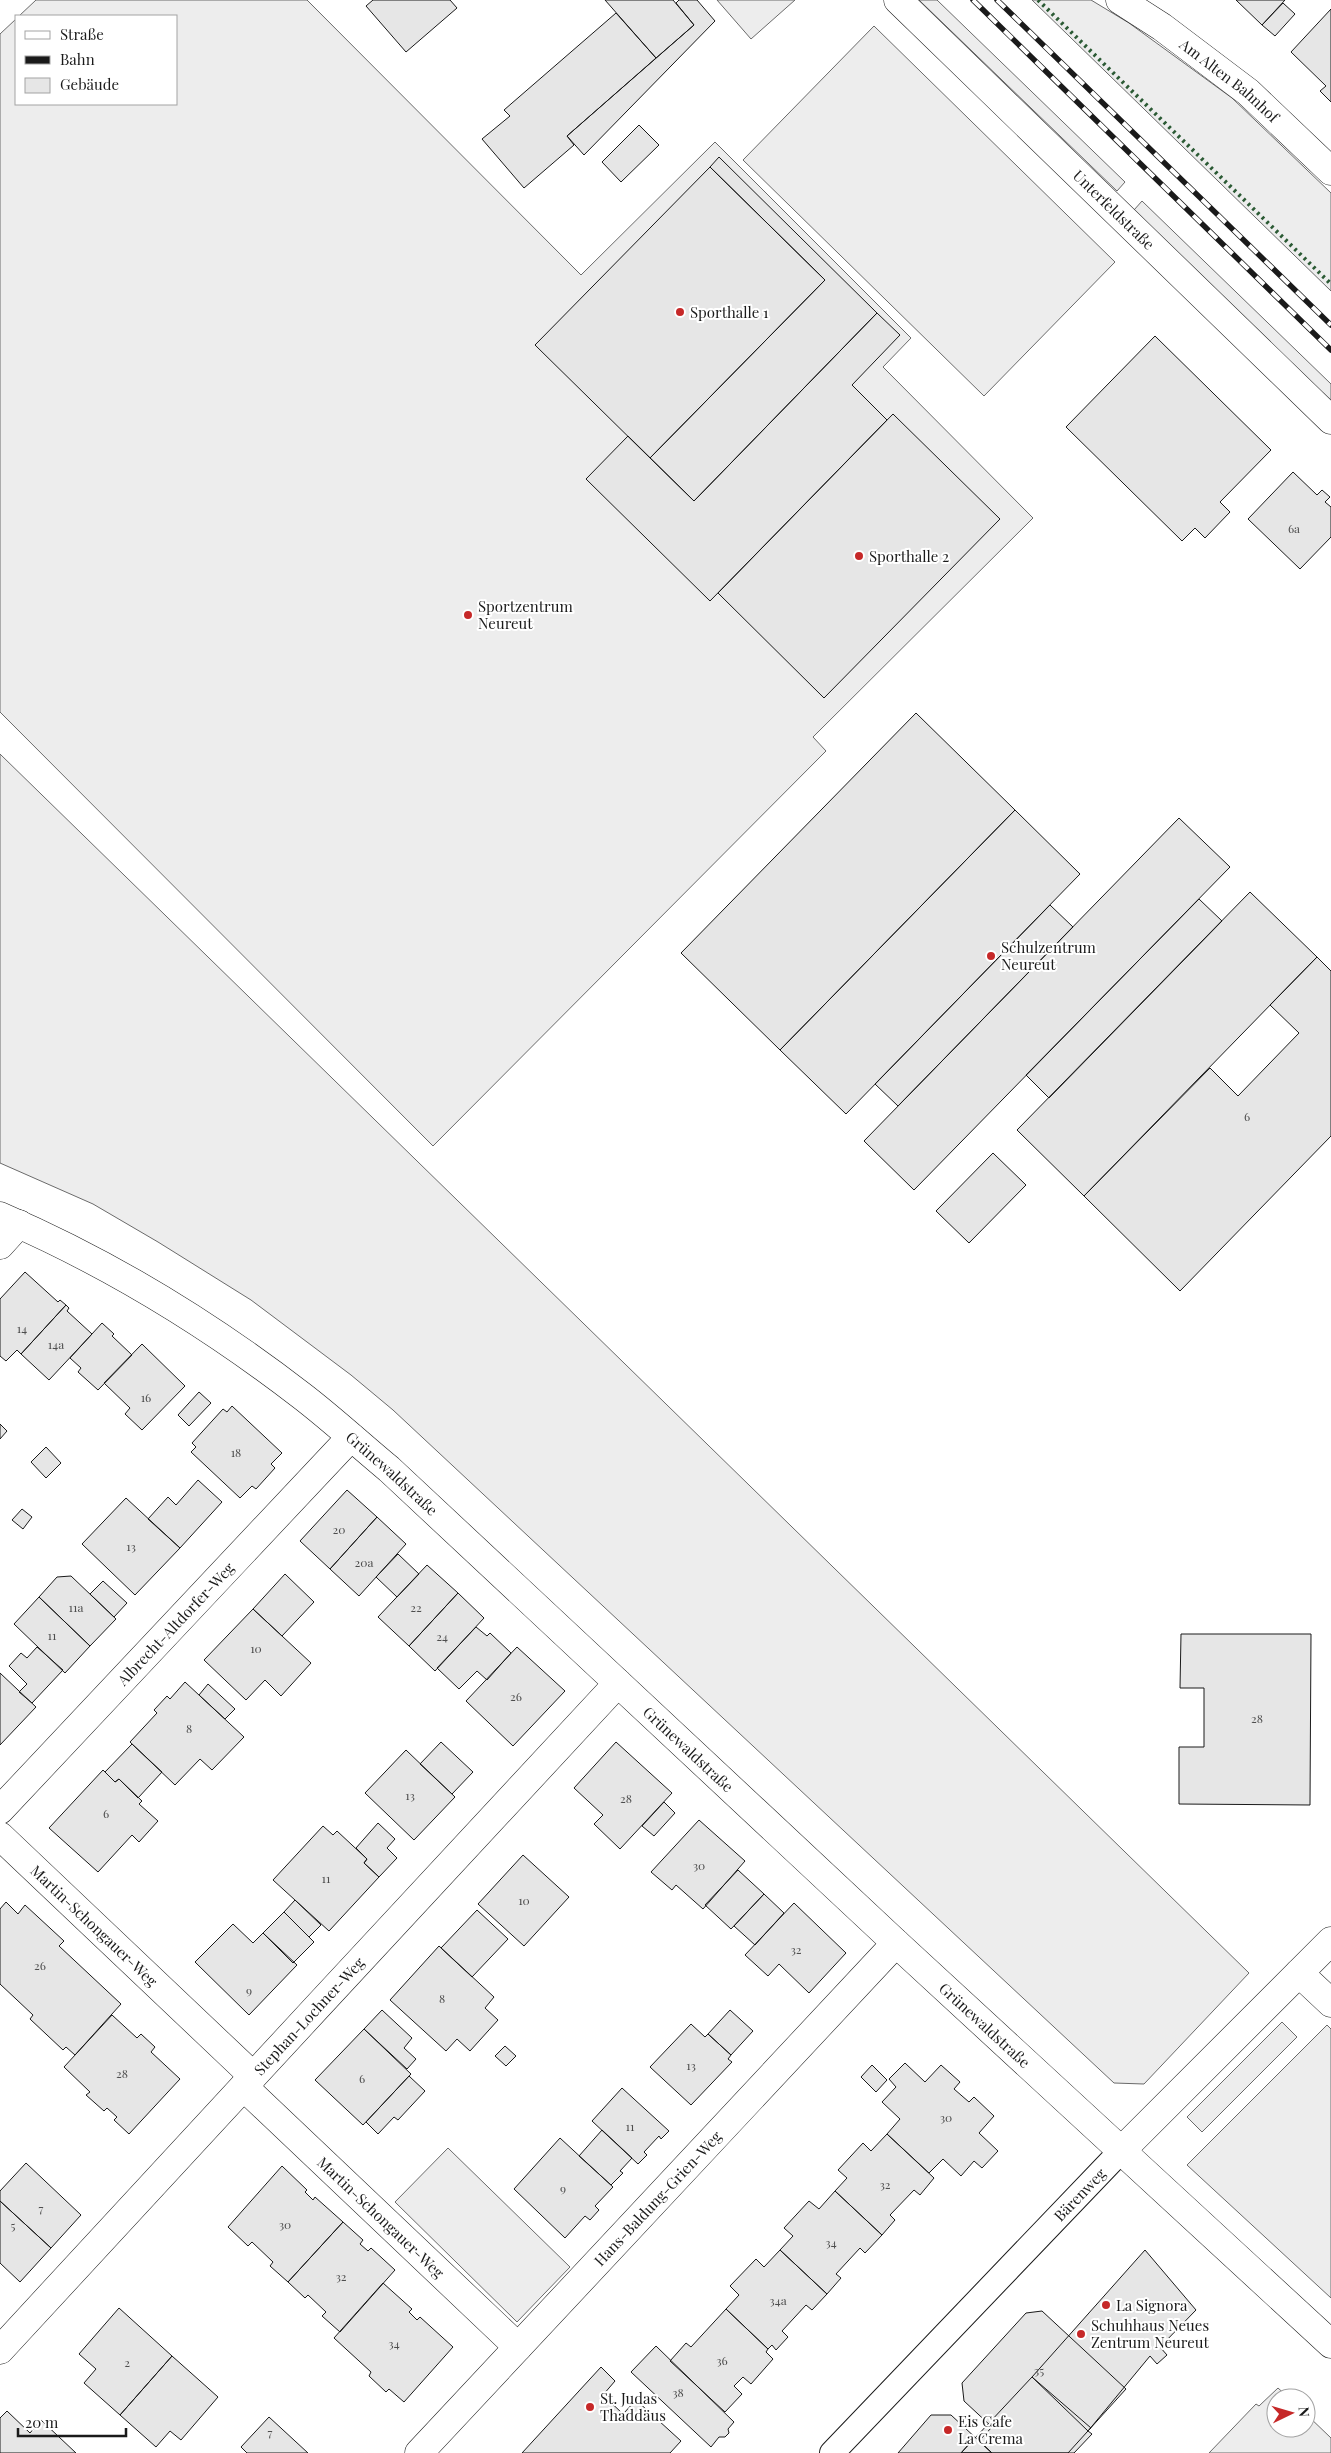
<svg xmlns="http://www.w3.org/2000/svg" width="1331" height="2453" viewBox="0 0 1331 2453" font-family="'Playfair Display',serif">
  <rect width="100%" height="100%" fill="#fff"/>
  <!-- built -->
  <path fill="#ededed" stroke="#6a6a6a" d="M 36,0 L 307,0 L 581,275 L 715,142 L 911,338 L 883,367 L 1033,518 L 813,737 L 826,751 L 433,1146 L 0,712 L 0,34 L 16,19 L 16,104 L 176,104 L 176,16 L 19,16 Z
    M 717,0 L 795,0 L 751,39 Z
    M 919,0 L 937,0 L 1125,182 L 1117,191 Z
    M 1032,0 L 1091,0 L 1129,23 L 1232,98 L 1331,193 L 1331,291 Z
    M 874,26 L 1115,262 L 984,396 L 743,160 Z
    M 1142,201 L 1331,384 L 1331,401 L 1134,210 Z
    M 0,754 L 1249,1973 L 1144,2084 L 1114,2083 L 393,1410 L 351,1375 L 251,1300 L 158,1242 L 93,1204 L 0,1163 Z
    M 1282,2022 L 1297,2037 L 1202,2132 L 1187,2117 Z
    M 1327,2025 L 1331,2029 L 1331,2298 L 1187,2165 Z
    M 448,2148 L 570,2267 L 517,2322 L 395,2202 Z
    M 1278,2388 L 1289,2398 L 1276,2398 L 1276,2428 L 1306,2428 L 1306,2414 L 1331,2438 L 1331,2453 L 1209,2453 L 1256,2404 L 1259,2406 Z"/>
  <!-- building -->
  <path fill="#e6e6e6" stroke="#1a1a1a" d="M 373,0 L 450,0 L 457,8 L 406,52 L 366,6 Z
    M 605,0 L 673,0 L 694,25 L 656,58 Z
    M 679,0 L 697,0 L 715,21 L 584,155 L 567,136 L 694,25 L 676,3 Z
    M 1236,0 L 1285,0 L 1262,25 Z
    M 1283,3 L 1295,14 L 1275,36 L 1262,25 Z
    M 1331,9 L 1331,102 L 1320,91 L 1326,86 L 1291,52 Z
    M 616,13 L 656,58 L 567,136 L 574,145 L 524,188 L 482,139 L 510,116 L 504,110 Z
    M 639,125 L 659,145 L 621,182 L 602,162 Z
    M 719,157 L 877,313 L 694,501 L 650,458 L 825,280 L 710,167 Z
    M 710,167 L 825,280 L 650,458 L 535,345 Z
    M 877,313 L 900,335 L 852,385 L 887,420 L 710,601 L 586,479 L 628,436 L 694,501 Z
    M 1155,336 L 1271,450 L 1220,502 L 1230,512 L 1205,538 L 1195,528 L 1182,541 L 1066,427 Z
    M 893,414 L 1000,519 L 824,698 L 718,593 Z
    M 1293,472 L 1317,495 L 1322,490 L 1330,497 L 1325,502 L 1331,507 L 1331,537 L 1300,569 L 1248,519 Z
    M 916,713 L 1015,810 L 780,1050 L 681,953 Z
    M 1015,810 L 1080,874 L 846,1114 L 780,1050 Z
    M 1179,818 L 1230,867 L 914,1190 L 864,1141 Z
    M 1250,892 L 1317,957 L 1084,1196 L 1017,1130 Z
    M 1199,899 L 1222,921 L 1049,1098 L 1026,1075 Z
    M 1050,905 L 1073,927 L 898,1106 L 875,1084 Z
    M 1317,957 L 1331,971 L 1331,1136 L 1180,1291 L 1084,1196 L 1210,1068 L 1238,1096 L 1299,1033 L 1270,1005 Z
    M 993,1153 L 1026,1185 L 969,1243 L 936,1211 Z
    M 25,1272 L 58,1302 L 60,1300 L 66,1305 L 21,1354 L 17,1350 L 6,1361 L 0,1356 L 0,1299 Z
    M 66,1305 L 69,1308 L 67,1311 L 92,1334 L 49,1380 L 21,1354 Z
    M 102,1323 L 114,1334 L 112,1336 L 132,1355 L 98,1390 L 78,1372 L 81,1368 L 70,1358 Z
    M 142,1344 L 185,1386 L 142,1430 L 125,1414 L 130,1408 L 104,1383 Z
    M 199,1392 L 211,1403 L 189,1426 L 178,1415 Z
    M 232,1406 L 282,1453 L 271,1464 L 275,1468 L 256,1489 L 252,1486 L 240,1498 L 191,1452 L 196,1447 L 192,1443 L 223,1409 L 227,1412 Z
    M 0,1424 L 7,1431 L 0,1439 Z
    M 46,1447 L 61,1463 L 46,1478 L 31,1462 Z
    M 198,1480 L 222,1502 L 180,1548 L 148,1519 L 168,1497 L 176,1505 Z
    M 347,1490 L 377,1517 L 330,1569 L 300,1541 Z
    M 126,1498 L 180,1548 L 135,1595 L 82,1544 Z
    M 22,1509 L 32,1517 L 23,1529 L 12,1520 Z
    M 377,1517 L 406,1544 L 359,1596 L 330,1569 Z
    M 398,1554 L 419,1574 L 397,1597 L 376,1577 Z
    M 427,1565 L 458,1593 L 409,1646 L 378,1617 Z
    M 285,1574 L 314,1602 L 282,1636 L 253,1609 Z
    M 71,1576 L 116,1619 L 90,1646 L 39,1597 L 57,1577 Z
    M 103,1581 L 127,1603 L 114,1617 L 90,1594 Z
    M 458,1593 L 484,1618 L 435,1671 L 409,1646 Z
    M 39,1597 L 90,1646 L 65,1673 L 14,1624 Z
    M 253,1609 L 311,1663 L 281,1696 L 265,1680 L 246,1700 L 204,1660 Z
    M 476,1627 L 487,1636 L 490,1633 L 511,1653 L 487,1680 L 477,1671 L 459,1689 L 437,1668 Z
    M 1181,1634 L 1311,1634 L 1310,1805 L 1179,1804 L 1179,1747 L 1204,1747 L 1204,1688 L 1180,1688 Z
    M 37,1647 L 63,1670 L 32,1703 L 19,1692 L 27,1684 L 9,1666 L 21,1653 L 27,1658 Z
    M 517,1647 L 565,1691 L 513,1746 L 466,1701 Z
    M 0,1673 L 36,1707 L 0,1745 Z
    M 185,1682 L 244,1737 L 212,1770 L 200,1759 L 175,1785 L 130,1742 L 157,1713 L 154,1710 L 167,1696 L 170,1699 Z
    M 208,1684 L 235,1709 L 225,1719 L 199,1695 Z
    M 441,1742 L 473,1772 L 452,1794 L 420,1764 Z
    M 616,1742 L 672,1793 L 620,1849 L 594,1824 L 603,1815 L 574,1788 Z
    M 132,1744 L 162,1772 L 138,1798 L 119,1779 L 115,1782 L 105,1772 Z
    M 406,1750 L 455,1797 L 414,1840 L 365,1793 Z
    M 103,1770 L 115,1782 L 119,1779 L 142,1801 L 139,1804 L 158,1821 L 139,1842 L 132,1835 L 98,1872 L 49,1828 Z
    M 664,1802 L 675,1813 L 654,1836 L 642,1826 Z
    M 699,1820 L 745,1861 L 703,1909 L 676,1885 L 672,1890 L 651,1872 Z
    M 378,1823 L 395,1839 L 387,1848 L 397,1858 L 379,1877 L 364,1863 L 367,1859 L 356,1848 Z
    M 323,1826 L 333,1835 L 337,1831 L 367,1859 L 364,1863 L 379,1877 L 329,1931 L 273,1880 Z
    M 523,1855 L 569,1897 L 524,1946 L 478,1904 Z
    M 738,1870 L 764,1894 L 731,1929 L 705,1905 Z
    M 764,1894 L 784,1913 L 755,1945 L 734,1926 Z
    M 295,1900 L 321,1925 L 309,1937 L 284,1912 Z
    M 6,1902 L 18,1914 L 25,1905 L 64,1941 L 59,1946 L 121,2004 L 75,2055 L 66,2047 L 63,2050 L 30,2019 L 33,2015 L 0,1984 L 0,1909 Z
    M 794,1903 L 846,1953 L 809,1993 L 779,1964 L 768,1976 L 745,1955 Z
    M 477,1910 L 508,1939 L 472,1977 L 441,1948 Z
    M 284,1912 L 314,1942 L 293,1963 L 263,1933 Z
    M 233,1924 L 253,1943 L 263,1933 L 297,1965 L 249,2015 L 195,1962 Z
    M 439,1946 L 494,1997 L 485,2008 L 498,2020 L 470,2051 L 457,2039 L 446,2051 L 390,2000 Z
    M 382,2010 L 412,2038 L 404,2048 L 416,2059 L 407,2069 L 364,2029 Z
    M 730,2010 L 753,2031 L 731,2055 L 708,2034 Z
    M 112,2015 L 137,2038 L 141,2034 L 155,2047 L 151,2052 L 180,2079 L 129,2134 L 114,2120 L 117,2117 L 107,2108 L 104,2111 L 86,2095 L 90,2092 L 64,2067 Z
    M 691,2024 L 705,2037 L 708,2034 L 731,2055 L 728,2059 L 732,2062 L 691,2105 L 650,2067 Z
    M 364,2029 L 411,2074 L 363,2125 L 315,2080 Z
    M 505,2046 L 516,2056 L 506,2066 L 495,2056 Z
    M 905,2063 L 925,2082 L 941,2065 L 960,2082 L 954,2089 L 969,2102 L 974,2097 L 994,2116 L 979,2133 L 998,2151 L 982,2168 L 974,2161 L 961,2176 L 943,2159 L 929,2173 L 887,2134 L 900,2119 L 882,2102 L 896,2087 L 889,2079 Z
    M 872,2065 L 887,2080 L 876,2092 L 861,2077 Z
    M 409,2076 L 425,2091 L 398,2120 L 394,2117 L 378,2134 L 366,2122 Z
    M 622,2088 L 669,2131 L 661,2139 L 659,2136 L 644,2152 L 647,2155 L 638,2164 L 592,2121 Z
    M 602,2130 L 632,2158 L 620,2171 L 623,2173 L 611,2185 L 579,2156 Z
    M 887,2134 L 934,2178 L 920,2195 L 914,2190 L 890,2215 L 895,2220 L 882,2235 L 835,2191 L 847,2178 L 838,2170 L 863,2143 L 871,2151 Z
    M 560,2138 L 613,2187 L 595,2206 L 599,2210 L 590,2220 L 585,2216 L 565,2238 L 514,2189 Z
    M 26,2163 L 81,2215 L 51,2248 L 0,2201 L 0,2191 Z
    M 282,2166 L 307,2190 L 305,2192 L 313,2200 L 315,2197 L 343,2222 L 288,2282 L 270,2266 L 273,2262 L 252,2242 L 248,2246 L 228,2227 Z
    M 835,2191 L 882,2235 L 865,2253 L 860,2248 L 836,2274 L 841,2278 L 827,2294 L 780,2250 L 793,2236 L 784,2228 L 809,2201 L 819,2209 Z
    M 0,2201 L 51,2248 L 20,2282 L 0,2263 Z
    M 343,2222 L 363,2240 L 360,2244 L 368,2251 L 371,2248 L 395,2270 L 340,2332 L 322,2316 L 326,2312 L 308,2295 L 305,2298 L 288,2282 Z
    M 780,2250 L 827,2294 L 812,2310 L 806,2305 L 782,2331 L 788,2337 L 776,2350 L 772,2345 L 768,2349 L 726,2309 L 739,2295 L 730,2286 L 756,2259 L 764,2267 Z
    M 1145,2250 L 1196,2310 L 1160,2347 L 1167,2355 L 1157,2364 L 1150,2356 L 1088,2431 L 1032,2377 Z
    M 383,2283 L 412,2309 L 409,2312 L 417,2320 L 420,2317 L 453,2347 L 404,2402 L 389,2389 L 386,2392 L 369,2376 L 371,2372 L 334,2338 Z
    M 119,2308 L 172,2356 L 120,2415 L 84,2383 L 96,2369 L 79,2354 Z
    M 726,2309 L 768,2349 L 766,2352 L 773,2359 L 751,2384 L 743,2377 L 734,2386 L 742,2394 L 725,2412 L 670,2361 L 686,2343 L 691,2347 Z
    M 1042,2311 L 1126,2389 L 1068,2453 L 992,2453 L 979,2441 L 992,2427 L 964,2401 L 962,2383 L 1026,2313 Z
    M 656,2346 L 734,2422 L 728,2429 L 729,2433 L 725,2437 L 719,2437 L 711,2447 L 631,2372 Z
    M 172,2356 L 218,2397 L 181,2440 L 170,2431 L 156,2447 L 120,2415 Z
    M 601,2367 L 615,2381 L 603,2395 L 623,2414 L 636,2400 L 681,2441 L 670,2453 L 522,2453 Z
    M 1032,2377 L 1091,2428 L 1088,2431 L 1092,2434 L 1074,2453 L 961,2453 Z
    M 7,2411 L 30,2433 L 41,2420 L 76,2453 L 0,2453 L 0,2418 Z
    M 931,2415 L 951,2415 L 992,2453 L 898,2453 Z
    M 269,2417 L 308,2453 L 247,2453 L 241,2447 Z
    M 975,2437 L 992,2453 L 961,2453 Z"/>
  <g fill="none" stroke-linecap="round" stroke-linejoin="round">
    <!-- pedestrian casing -->
    <g stroke="#1a1a1a" stroke-width="26">
      <g id="pedestrian">
        <path id="s1" d="M 832,2453 L 1121,2151"/>
      </g>
    </g>
    <!-- minor casing -->
    <g stroke="#1a1a1a" stroke-width="29">
      <g id="minor">
        <path id="s2" d="M 898,0 L 1331,420"/>
        <path id="s3" d="M 1120,0 L 1162,27 L 1248,92 L 1331,171"/>
        <path id="s4" d="M 0,1216 C 107,1262 210,1325 302,1396 C 332,1419 360,1445 389,1469 L 896,1943 L 1331,2344"/>
        <path d="M 0,1245 L 19,1224"/>
        <path id="s5" d="M 0,1810 L 351,1437"/>
        <path id="s6" d="M 0,1836 L 253,2076"/>
        <path d="M 1299,1973 L 1331,2003"/>
        <path id="s7" d="M 244,2087 L 518,2347"/>
        <path d="M 1121,2151 L 1331,1941"/>
        <path id="s8" d="M 0,2350 C 206,2127 411,1905 618,1683"/>
        <path id="s9" d="M 419,2453 L 896,1943"/>
      </g>
    </g>
    <!-- pedestrian -->
    <use href="#pedestrian" stroke="#fff" stroke-width="24"/>
    <!-- minor -->
    <use href="#minor" stroke="#fff" stroke-width="28"/>
    <!-- rail casing -->
    <g stroke="#1a1a1a" stroke-width="5.5">
      <path id="rail" d="M 973,0 L 1331,350
        M 997,0 L 1331,325"/>
    </g>
    <!-- rail -->
    <use href="#rail" stroke="#fff" stroke-width="4" stroke-dasharray="11" stroke-linecap="butt"/>
    <!-- hedge -->
    <path stroke="#2b5a34" stroke-width="4" stroke-dasharray="2.5 4" stroke-linecap="butt" d="M 1038,0 L 1331,284"/>
  </g>
  <!-- markers -->
  <g fill="#c62828" stroke="#fff" stroke-width="2">
    <circle cx="680" cy="312" r="5"/>
    <circle cx="859" cy="556" r="5"/>
    <circle cx="468" cy="615" r="5"/>
    <circle cx="991" cy="956" r="5"/>
    <circle cx="1106" cy="2305" r="5"/>
    <circle cx="1081" cy="2334" r="5"/>
    <circle cx="590" cy="2407" r="5"/>
    <circle cx="948" cy="2430" r="5"/>
  </g>
  <g text-anchor="middle" dominant-baseline="central" stroke-width="4" stroke-linejoin="round" paint-order="stroke">
    <!-- number labels -->
    <g font-size="12" fill="#4d4d4d">
      <text x="1294" y="528">6a</text>
      <text x="1247" y="1116">6</text>
      <text x="22" y="1328">14</text>
      <text x="56" y="1344">14a</text>
      <text x="146" y="1397">16</text>
      <text x="236" y="1452">18</text>
      <text x="339" y="1529">20</text>
      <text x="131" y="1546">13</text>
      <text x="364" y="1562">20a</text>
      <text x="76" y="1607">11a</text>
      <text x="416" y="1607">22</text>
      <text x="52" y="1635">11</text>
      <text x="442" y="1636">24</text>
      <text x="256" y="1648">10</text>
      <text x="516" y="1696">26</text>
      <text x="1257" y="1718">28</text>
      <text x="189" y="1728">8</text>
      <text x="410" y="1795">13</text>
      <text x="626" y="1798">28</text>
      <text x="106" y="1813">6</text>
      <text x="699" y="1865">30</text>
      <text x="326" y="1878">11</text>
      <text x="524" y="1900">10</text>
      <text x="796" y="1949">32</text>
      <text x="40" y="1965">26</text>
      <text x="249" y="1990">9</text>
      <text x="442" y="1998">8</text>
      <text x="691" y="2065">13</text>
      <text x="122" y="2073">28</text>
      <text x="362" y="2078">6</text>
      <text x="946" y="2117">30</text>
      <text x="630" y="2126">11</text>
      <text x="885" y="2184">32</text>
      <text x="563" y="2188">9</text>
      <text x="41" y="2208">7</text>
      <text x="285" y="2224">30</text>
      <text x="13" y="2225">5</text>
      <text x="831" y="2242">34</text>
      <text x="341" y="2276">32</text>
      <text x="778" y="2300">34a</text>
      <text x="394" y="2343">34</text>
      <text x="722" y="2360">36</text>
      <text x="127" y="2362">2</text>
      <text x="1039" y="2370">35</text>
      <text x="678" y="2392">38</text>
      <text x="270" y="2432">7</text>
    </g>
    <!-- street labels -->
    <g font-size="15" fill="#1a1a1a" stroke="#fff">
      <text stroke="none"><textPath href="#s3" startOffset="136">Am Alten Bahnhof</textPath></text>
      <text stroke="none"><textPath href="#s2" startOffset="301">Unterfeldstraße</textPath></text>
      <text stroke="none"><textPath href="#s4" startOffset="471">Grünewaldstraße</textPath></text>
      <text stroke="none"><textPath href="#s5" startOffset="256">Albrecht-Altdorfer-Weg</textPath></text>
      <text stroke="none"><textPath href="#s4" startOffset="876">Grünewaldstraße</textPath></text>
      <text stroke="none"><textPath href="#s6" startOffset="130">Martin-Schongauer-Weg</textPath></text>
      <text stroke="none"><textPath href="#s8" startOffset="455">Stephan-Lochner-Weg</textPath></text>
      <text stroke="none"><textPath href="#s4" startOffset="1281">Grünewaldstraße</textPath></text>
      <text stroke="none"><textPath href="#s1" startOffset="358">Bärenweg</textPath></text>
      <text stroke="none"><textPath href="#s9" startOffset="349">Hans-Baldung-Grien-Weg</textPath></text>
      <text stroke="none"><textPath href="#s7" startOffset="189">Martin-Schongauer-Weg</textPath></text>
    </g>
    <!-- poi labels -->
    <g font-size="15" fill="#1a1a1a" stroke="#fff" text-anchor="start">
      <text x="690" y="312">Sporthalle 1</text>
      <text x="869" y="556">Sporthalle 2</text>
      <text x="478" y="606">Sportzentrum<tspan x="478" dy="17">Neureut</tspan></text>
      <text x="1001" y="947">Schulzentrum<tspan x="1001" dy="17">Neureut</tspan></text>
      <text x="1116" y="2305">La Signora</text>
      <text x="1091" y="2325">Schuhhaus Neues<tspan x="1091" dy="17">Zentrum Neureut</tspan></text>
      <text x="600" y="2398">St. Judas<tspan x="600" dy="17">Thaddäus</tspan></text>
      <text x="958" y="2421">Eis Cafe<tspan x="958" dy="17">La Crema</tspan></text>
    </g>
  </g>
  <!-- legend -->
  <rect x="15" y="15" width="162" height="90" fill="#ffffff" stroke="#a3a3a3"/>
  <rect x="25" y="31" width="25" height="8" fill="#ffffff" stroke="#a3a3a3"/>
  <text x="60" y="40" font-size="15" fill="#1a1a1a">Straße</text>
  <rect x="25" y="56" width="25" height="8" fill="#1a1a1a" stroke="#a3a3a3"/>
  <text x="60" y="65" font-size="15" fill="#1a1a1a">Bahn</text>
  <rect x="25" y="78" width="25" height="15" fill="#e6e6e6" stroke="#a3a3a3"/>
  <text x="60" y="90" font-size="15" fill="#1a1a1a">Gebäude</text>
  <!-- north arrow -->
  <g transform="translate(1291 2413) rotate(85)"><circle r="24" fill="#ffffff" stroke="#a3a3a3"/>
  <path d="M0-4L9 19L0 12L-9 19Z" fill="#c62828"/>
  <text y="-8" font-size="14" font-weight="bold" text-anchor="middle" fill="#1a1a1a">N</text>
  </g>
  <!-- scale -->
  <path d="M18 2428v8h108v-8" fill="none" stroke="#1a1a1a" stroke-width="2.5"/>
  <text x="25" y="2428" font-size="15" fill="#1a1a1a" stroke="#ffffff" stroke-width="4" paint-order="stroke">20 m</text>
</svg>
